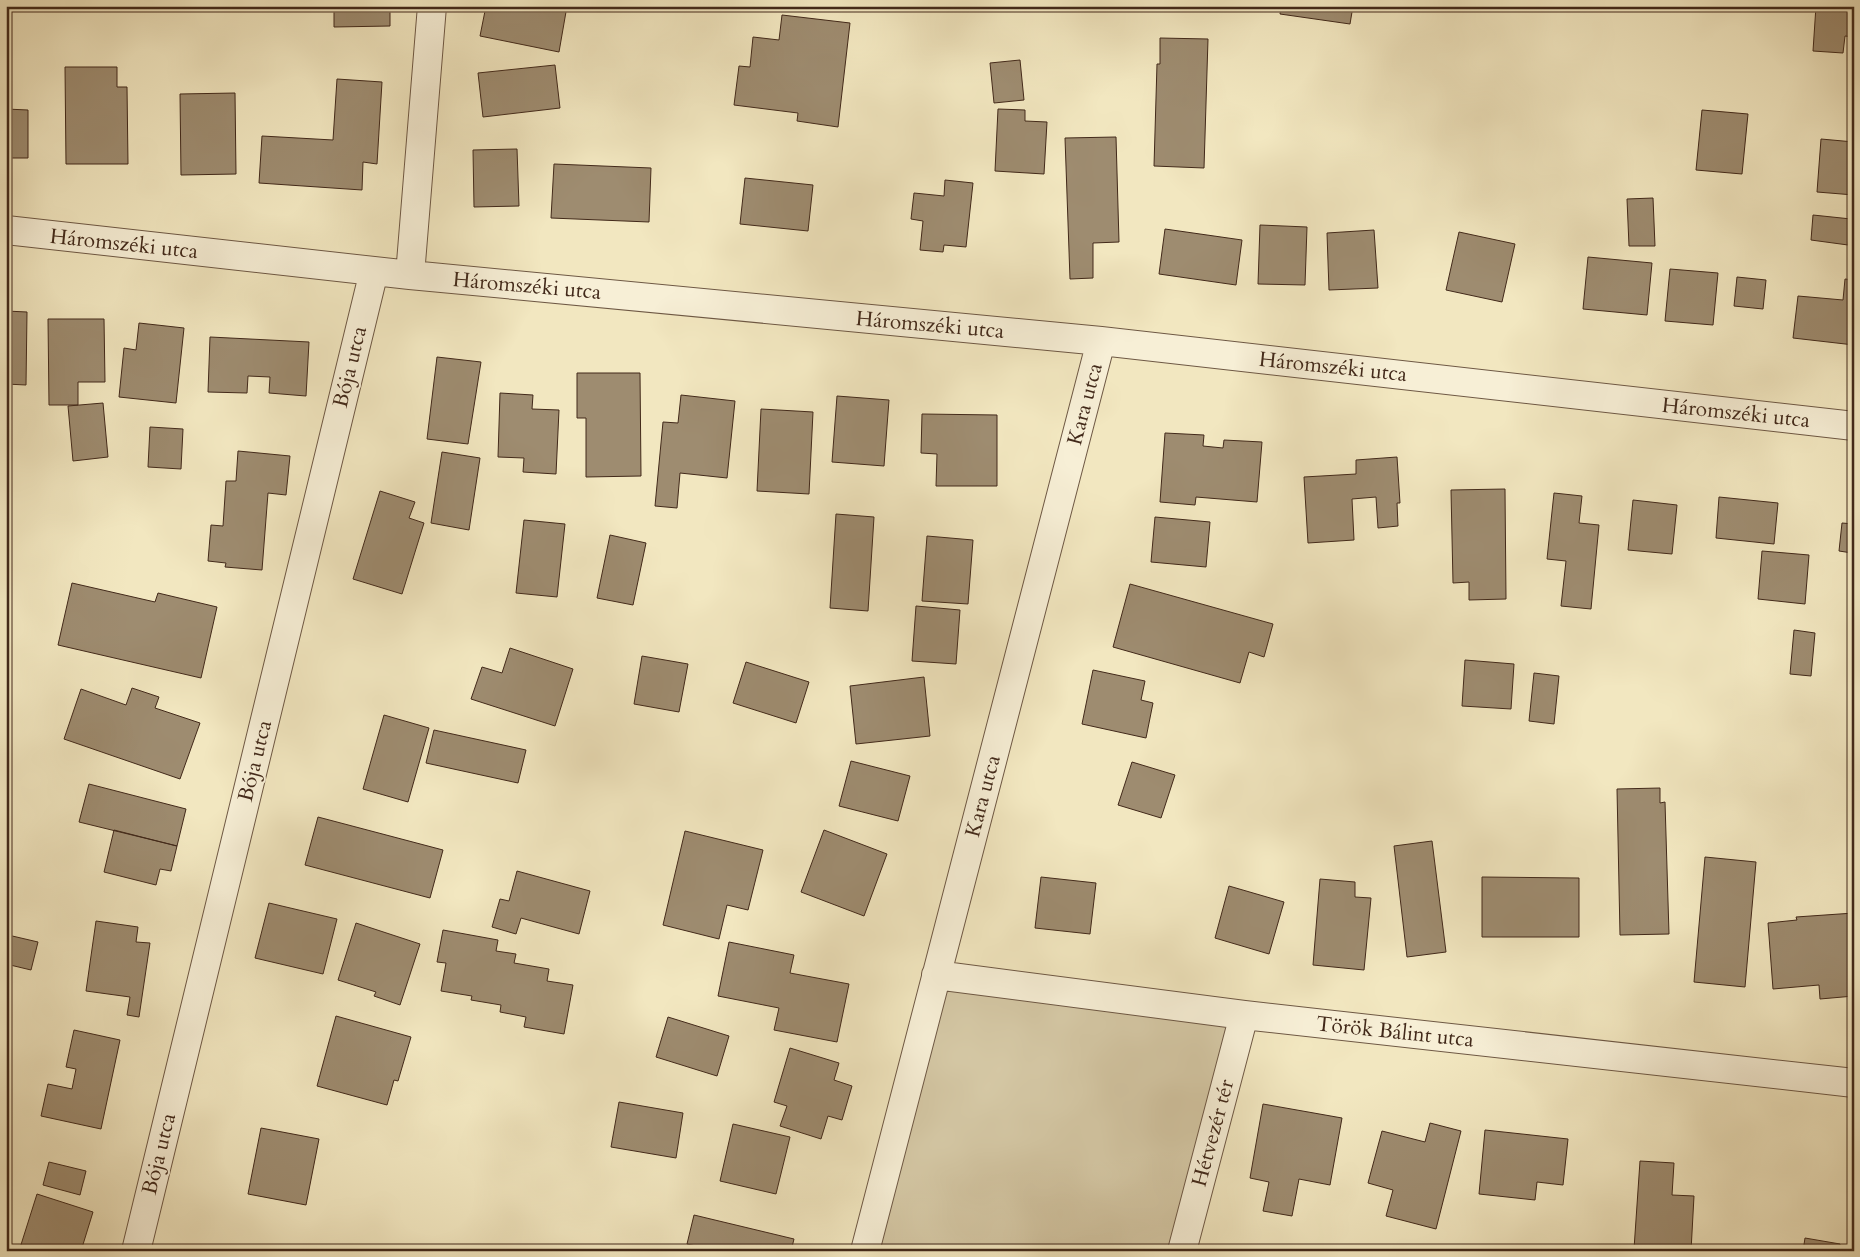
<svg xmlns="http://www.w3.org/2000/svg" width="1860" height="1257" viewBox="0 0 1860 1257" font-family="Cardo,serif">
  <rect width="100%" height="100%" fill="#f2e7c0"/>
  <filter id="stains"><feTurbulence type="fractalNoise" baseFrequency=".004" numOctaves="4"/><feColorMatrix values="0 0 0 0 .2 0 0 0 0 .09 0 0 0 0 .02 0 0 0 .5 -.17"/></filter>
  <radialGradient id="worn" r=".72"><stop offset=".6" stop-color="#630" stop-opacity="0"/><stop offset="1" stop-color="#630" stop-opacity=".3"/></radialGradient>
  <!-- green -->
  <path fill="#d4c7a4" stroke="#8b785f" d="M 936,975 L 1244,1015 L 1182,1251 L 865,1251 Z"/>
  <!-- building -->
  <path fill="#9e8c70" stroke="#42291a" d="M 322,6 L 390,6 L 390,26 L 334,27 L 334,10 L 322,10 Z
    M 486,6 L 567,6 L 559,52 L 480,36 Z
    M 1281,6 L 1353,6 L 1350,24 L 1280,14 Z
    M 1816,6 L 1847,6 L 1847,11 L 1854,12 L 1854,37 L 1845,36 L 1843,53 L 1813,51 Z
    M 782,15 L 850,23 L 838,127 L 797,121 L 798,113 L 734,105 L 739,66 L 750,67 L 753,37 L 779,40 Z
    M 1160,38 L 1208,39 L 1204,168 L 1154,166 L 1157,64 L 1160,64 Z
    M 1020,60 L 1024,100 L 994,103 L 990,63 Z
    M 555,65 L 560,108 L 483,117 L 478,73 Z
    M 65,67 L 117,67 L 117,87 L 127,87 L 128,164 L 66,164 Z
    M 337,79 L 382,82 L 377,164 L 363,162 L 362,190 L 259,183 L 262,136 L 333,140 Z
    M 235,93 L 236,174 L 181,175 L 180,94 Z
    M 6,109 L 28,110 L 28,158 L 6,158 Z
    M 998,109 L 1025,110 L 1025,121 L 1047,122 L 1044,174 L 995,171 Z
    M 1702,110 L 1748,114 L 1742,174 L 1696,170 Z
    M 1116,137 L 1119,242 L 1093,243 L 1093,278 L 1070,279 L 1065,138 Z
    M 1821,139 L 1854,142 L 1854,195 L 1817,192 Z
    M 517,149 L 519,206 L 474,207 L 473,150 Z
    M 554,164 L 651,168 L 649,222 L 551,218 Z
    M 745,178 L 813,185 L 808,231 L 740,224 Z
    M 945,180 L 973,183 L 966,247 L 944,245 L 943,252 L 920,250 L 923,221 L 911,219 L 914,193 L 944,196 Z
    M 1653,198 L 1655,246 L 1629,246 L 1627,199 Z
    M 1813,215 L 1851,219 L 1848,245 L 1811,240 Z
    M 1260,225 L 1307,227 L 1305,285 L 1258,284 Z
    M 1165,229 L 1242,240 L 1236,285 L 1159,274 Z
    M 1374,230 L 1378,288 L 1329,290 L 1327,233 Z
    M 1459,232 L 1515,244 L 1502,302 L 1446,290 Z
    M 1588,257 L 1652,263 L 1647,315 L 1583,309 Z
    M 1670,269 L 1718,273 L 1713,325 L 1665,321 Z
    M 1737,277 L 1766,280 L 1763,309 L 1734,306 Z
    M 1845,279 L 1854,280 L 1854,345 L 1793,338 L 1798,296 L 1843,300 Z
    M 6,311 L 27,312 L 26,385 L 6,384 Z
    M 48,319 L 104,319 L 105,382 L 78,382 L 78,405 L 49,405 Z
    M 139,323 L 184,328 L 176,403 L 119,397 L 124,348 L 136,350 Z
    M 210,337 L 309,342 L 306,396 L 269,393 L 270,377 L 248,376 L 247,393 L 208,392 Z
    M 437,357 L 481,362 L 468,444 L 427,439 Z
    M 577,373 L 640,373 L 641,476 L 586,477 L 586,418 L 577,418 Z
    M 500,393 L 533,395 L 532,409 L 559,410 L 556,474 L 523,472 L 524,458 L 498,457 Z
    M 681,395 L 735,401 L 727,478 L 680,473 L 677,508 L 655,506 L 663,422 L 678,423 Z
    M 837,396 L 889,400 L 884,466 L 832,462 Z
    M 103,403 L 108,457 L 73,461 L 68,406 Z
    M 761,409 L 813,412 L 809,494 L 757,491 Z
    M 922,414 L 997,415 L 997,486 L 936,486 L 937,454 L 921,453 Z
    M 150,427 L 183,429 L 181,469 L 148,467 Z
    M 1165,433 L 1204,435 L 1203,446 L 1223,448 L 1224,440 L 1262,442 L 1257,502 L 1196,497 L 1195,505 L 1160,502 Z
    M 238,451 L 290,456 L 286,495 L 268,493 L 262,570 L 225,567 L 226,563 L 208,561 L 211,525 L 223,526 L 226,481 L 236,481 Z
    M 442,452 L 480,458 L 469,530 L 431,523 Z
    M 1397,457 L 1400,503 L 1397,503 L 1398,526 L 1378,528 L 1376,497 L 1352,499 L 1354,540 L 1308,543 L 1304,477 L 1356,474 L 1356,460 Z
    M 1505,489 L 1506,599 L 1469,600 L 1469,582 L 1453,583 L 1451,490 Z
    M 380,491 L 415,502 L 409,518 L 424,523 L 402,594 L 353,579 Z
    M 1554,493 L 1582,496 L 1579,523 L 1599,525 L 1591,609 L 1561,606 L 1566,561 L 1547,559 Z
    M 1719,497 L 1778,503 L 1774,544 L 1716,538 Z
    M 1633,500 L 1677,505 L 1672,554 L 1628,550 Z
    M 836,514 L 874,517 L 868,611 L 830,608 Z
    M 1155,517 L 1210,522 L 1206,567 L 1151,562 Z
    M 524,520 L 565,524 L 557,597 L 516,593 Z
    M 1842,523 L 1854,524 L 1854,569 L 1851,568 L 1852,553 L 1839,551 Z
    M 610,535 L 646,543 L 633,605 L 597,598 Z
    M 927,536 L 973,540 L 968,604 L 922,601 Z
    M 1762,551 L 1809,555 L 1805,604 L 1758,599 Z
    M 72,583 L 155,602 L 158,593 L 217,607 L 201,678 L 58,645 Z
    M 1130,584 L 1273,624 L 1264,657 L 1249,652 L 1240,683 L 1113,647 Z
    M 916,606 L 960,610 L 956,664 L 912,661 Z
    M 1794,630 L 1815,633 L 1811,676 L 1790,674 Z
    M 510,648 L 573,669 L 555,726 L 471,699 L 482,667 L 502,673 Z
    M 642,656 L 688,664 L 679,712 L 634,704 Z
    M 1465,660 L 1514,664 L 1511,709 L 1462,706 Z
    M 746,662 L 809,682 L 796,723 L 733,703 Z
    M 1093,670 L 1145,681 L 1141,700 L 1153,703 L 1146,738 L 1082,724 Z
    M 1534,673 L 1559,676 L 1554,724 L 1529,721 Z
    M 924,677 L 930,736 L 856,744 L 850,686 Z
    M 132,688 L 159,697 L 155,708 L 200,723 L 180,779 L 64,739 L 81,689 L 126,705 Z
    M 384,715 L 429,728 L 408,802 L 363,789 Z
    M 434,730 L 526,750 L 518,783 L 426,763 Z
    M 851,761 L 910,776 L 898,821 L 839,806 Z
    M 1132,762 L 1175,775 L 1161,818 L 1118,805 Z
    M 89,784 L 186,809 L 177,846 L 79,822 Z
    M 1660,788 L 1660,803 L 1665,802 L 1669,934 L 1620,935 L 1617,789 Z
    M 318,817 L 443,850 L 430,898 L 305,865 Z
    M 114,830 L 177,846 L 171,871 L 160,869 L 156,885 L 104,872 Z
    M 824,830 L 887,854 L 864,916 L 801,892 Z
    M 685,831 L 763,850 L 748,910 L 727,905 L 719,939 L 663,925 Z
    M 1432,841 L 1446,952 L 1407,957 L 1394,846 Z
    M 1705,857 L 1756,862 L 1745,987 L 1694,982 Z
    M 517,871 L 590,891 L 579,934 L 521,918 L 516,934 L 492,927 L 500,899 L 509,901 Z
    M 1041,877 L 1096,883 L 1090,934 L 1035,928 Z
    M 1482,877 L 1579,878 L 1579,937 L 1482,937 Z
    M 1320,879 L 1355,882 L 1355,897 L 1371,898 L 1364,970 L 1313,965 Z
    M 1229,886 L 1284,902 L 1269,954 L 1215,938 Z
    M 269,903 L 337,919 L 323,974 L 255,958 Z
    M 1854,913 L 1854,996 L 1820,999 L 1819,985 L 1773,989 L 1768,923 L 1797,920 L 1796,917 Z
    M 96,921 L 138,927 L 136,942 L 150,943 L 139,1017 L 127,1015 L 130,997 L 86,991 Z
    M 356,923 L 420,944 L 400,1005 L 374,996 L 376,992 L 338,980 Z
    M 443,930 L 498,940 L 496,951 L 516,954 L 514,963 L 549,969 L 547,981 L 573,985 L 564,1034 L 524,1027 L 526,1017 L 500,1012 L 501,1005 L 471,1000 L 472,996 L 441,991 L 446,963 L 437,962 Z
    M 8,935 L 38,942 L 31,970 L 6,964 Z
    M 729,942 L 794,955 L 790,973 L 849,984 L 837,1042 L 774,1030 L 779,1008 L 718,996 Z
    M 336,1016 L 411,1037 L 398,1081 L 394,1080 L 387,1105 L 317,1086 Z
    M 668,1017 L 729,1036 L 717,1076 L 656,1057 Z
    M 74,1030 L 120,1040 L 101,1129 L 41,1116 L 48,1084 L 72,1089 L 76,1069 L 66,1067 Z
    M 790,1048 L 839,1063 L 834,1080 L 852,1086 L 842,1120 L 828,1116 L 821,1139 L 780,1126 L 787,1106 L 774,1102 Z
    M 619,1102 L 683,1113 L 676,1158 L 611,1147 Z
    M 1263,1104 L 1342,1118 L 1330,1185 L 1299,1179 L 1292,1216 L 1263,1211 L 1269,1182 L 1250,1178 Z
    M 1430,1123 L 1461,1131 L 1436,1229 L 1386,1216 L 1393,1190 L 1368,1183 L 1382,1131 L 1425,1142 Z
    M 733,1124 L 790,1137 L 776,1194 L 720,1181 Z
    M 261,1128 L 319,1139 L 306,1205 L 248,1194 Z
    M 1485,1130 L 1568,1139 L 1563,1185 L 1537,1182 L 1535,1200 L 1479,1194 Z
    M 1640,1161 L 1674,1163 L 1672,1195 L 1694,1196 L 1691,1251 L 1634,1249 Z
    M 49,1162 L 86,1171 L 80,1195 L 43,1185 Z
    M 37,1194 L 93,1212 L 81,1251 L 19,1251 Z
    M 694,1215 L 794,1239 L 791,1251 L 718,1251 L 687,1244 Z
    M 1805,1238 L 1840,1244 L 1839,1251 L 1803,1251 Z"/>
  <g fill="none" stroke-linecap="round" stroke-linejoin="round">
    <!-- minor casing -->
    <g stroke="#6e5844" stroke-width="30">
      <path id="minor" d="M 6,230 L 410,275 L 1101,341 L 1854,426
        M 410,275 L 432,6
        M 936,975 L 1244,1015 L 1854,1083
        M 136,1251 L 374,271
        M 865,1251 L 1101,341
        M 1182,1251 L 1244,1015"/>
    </g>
    <!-- minor -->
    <use href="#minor" stroke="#f7efd6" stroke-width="28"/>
  </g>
  <g text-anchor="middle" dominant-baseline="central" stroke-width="4" stroke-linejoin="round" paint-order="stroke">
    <!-- street labels -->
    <g font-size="21" fill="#42291a" stroke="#f7efd6">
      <text transform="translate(124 244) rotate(6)">Háromszéki utca</text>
      <text transform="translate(527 286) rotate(5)">Háromszéki utca</text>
      <text transform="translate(930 325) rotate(5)">Háromszéki utca</text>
      <text transform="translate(350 367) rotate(-76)">Bója utca</text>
      <text transform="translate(1333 367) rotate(6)">Háromszéki utca</text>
      <text transform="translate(1085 404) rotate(-75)">Kara utca</text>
      <text transform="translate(1736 413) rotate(6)">Háromszéki utca</text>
      <text transform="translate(255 761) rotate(-76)">Bója utca</text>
      <text transform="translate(983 796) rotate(-75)">Kara utca</text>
      <text transform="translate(1395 1032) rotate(6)">Török Bálint utca</text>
      <text transform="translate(1213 1133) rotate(-75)">Hétvezér tér</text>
      <text transform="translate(159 1154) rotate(-76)">Bója utca</text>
    </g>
  </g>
  <!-- margin -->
  <rect width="1860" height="1257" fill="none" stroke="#f2e7c0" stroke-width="25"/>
  <rect x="8" y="8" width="1845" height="1242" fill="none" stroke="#42291a" stroke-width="2.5"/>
  <rect x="12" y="12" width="1835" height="1232" fill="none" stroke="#42291a"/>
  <rect width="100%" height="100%" filter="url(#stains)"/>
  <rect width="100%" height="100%" fill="url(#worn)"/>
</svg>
